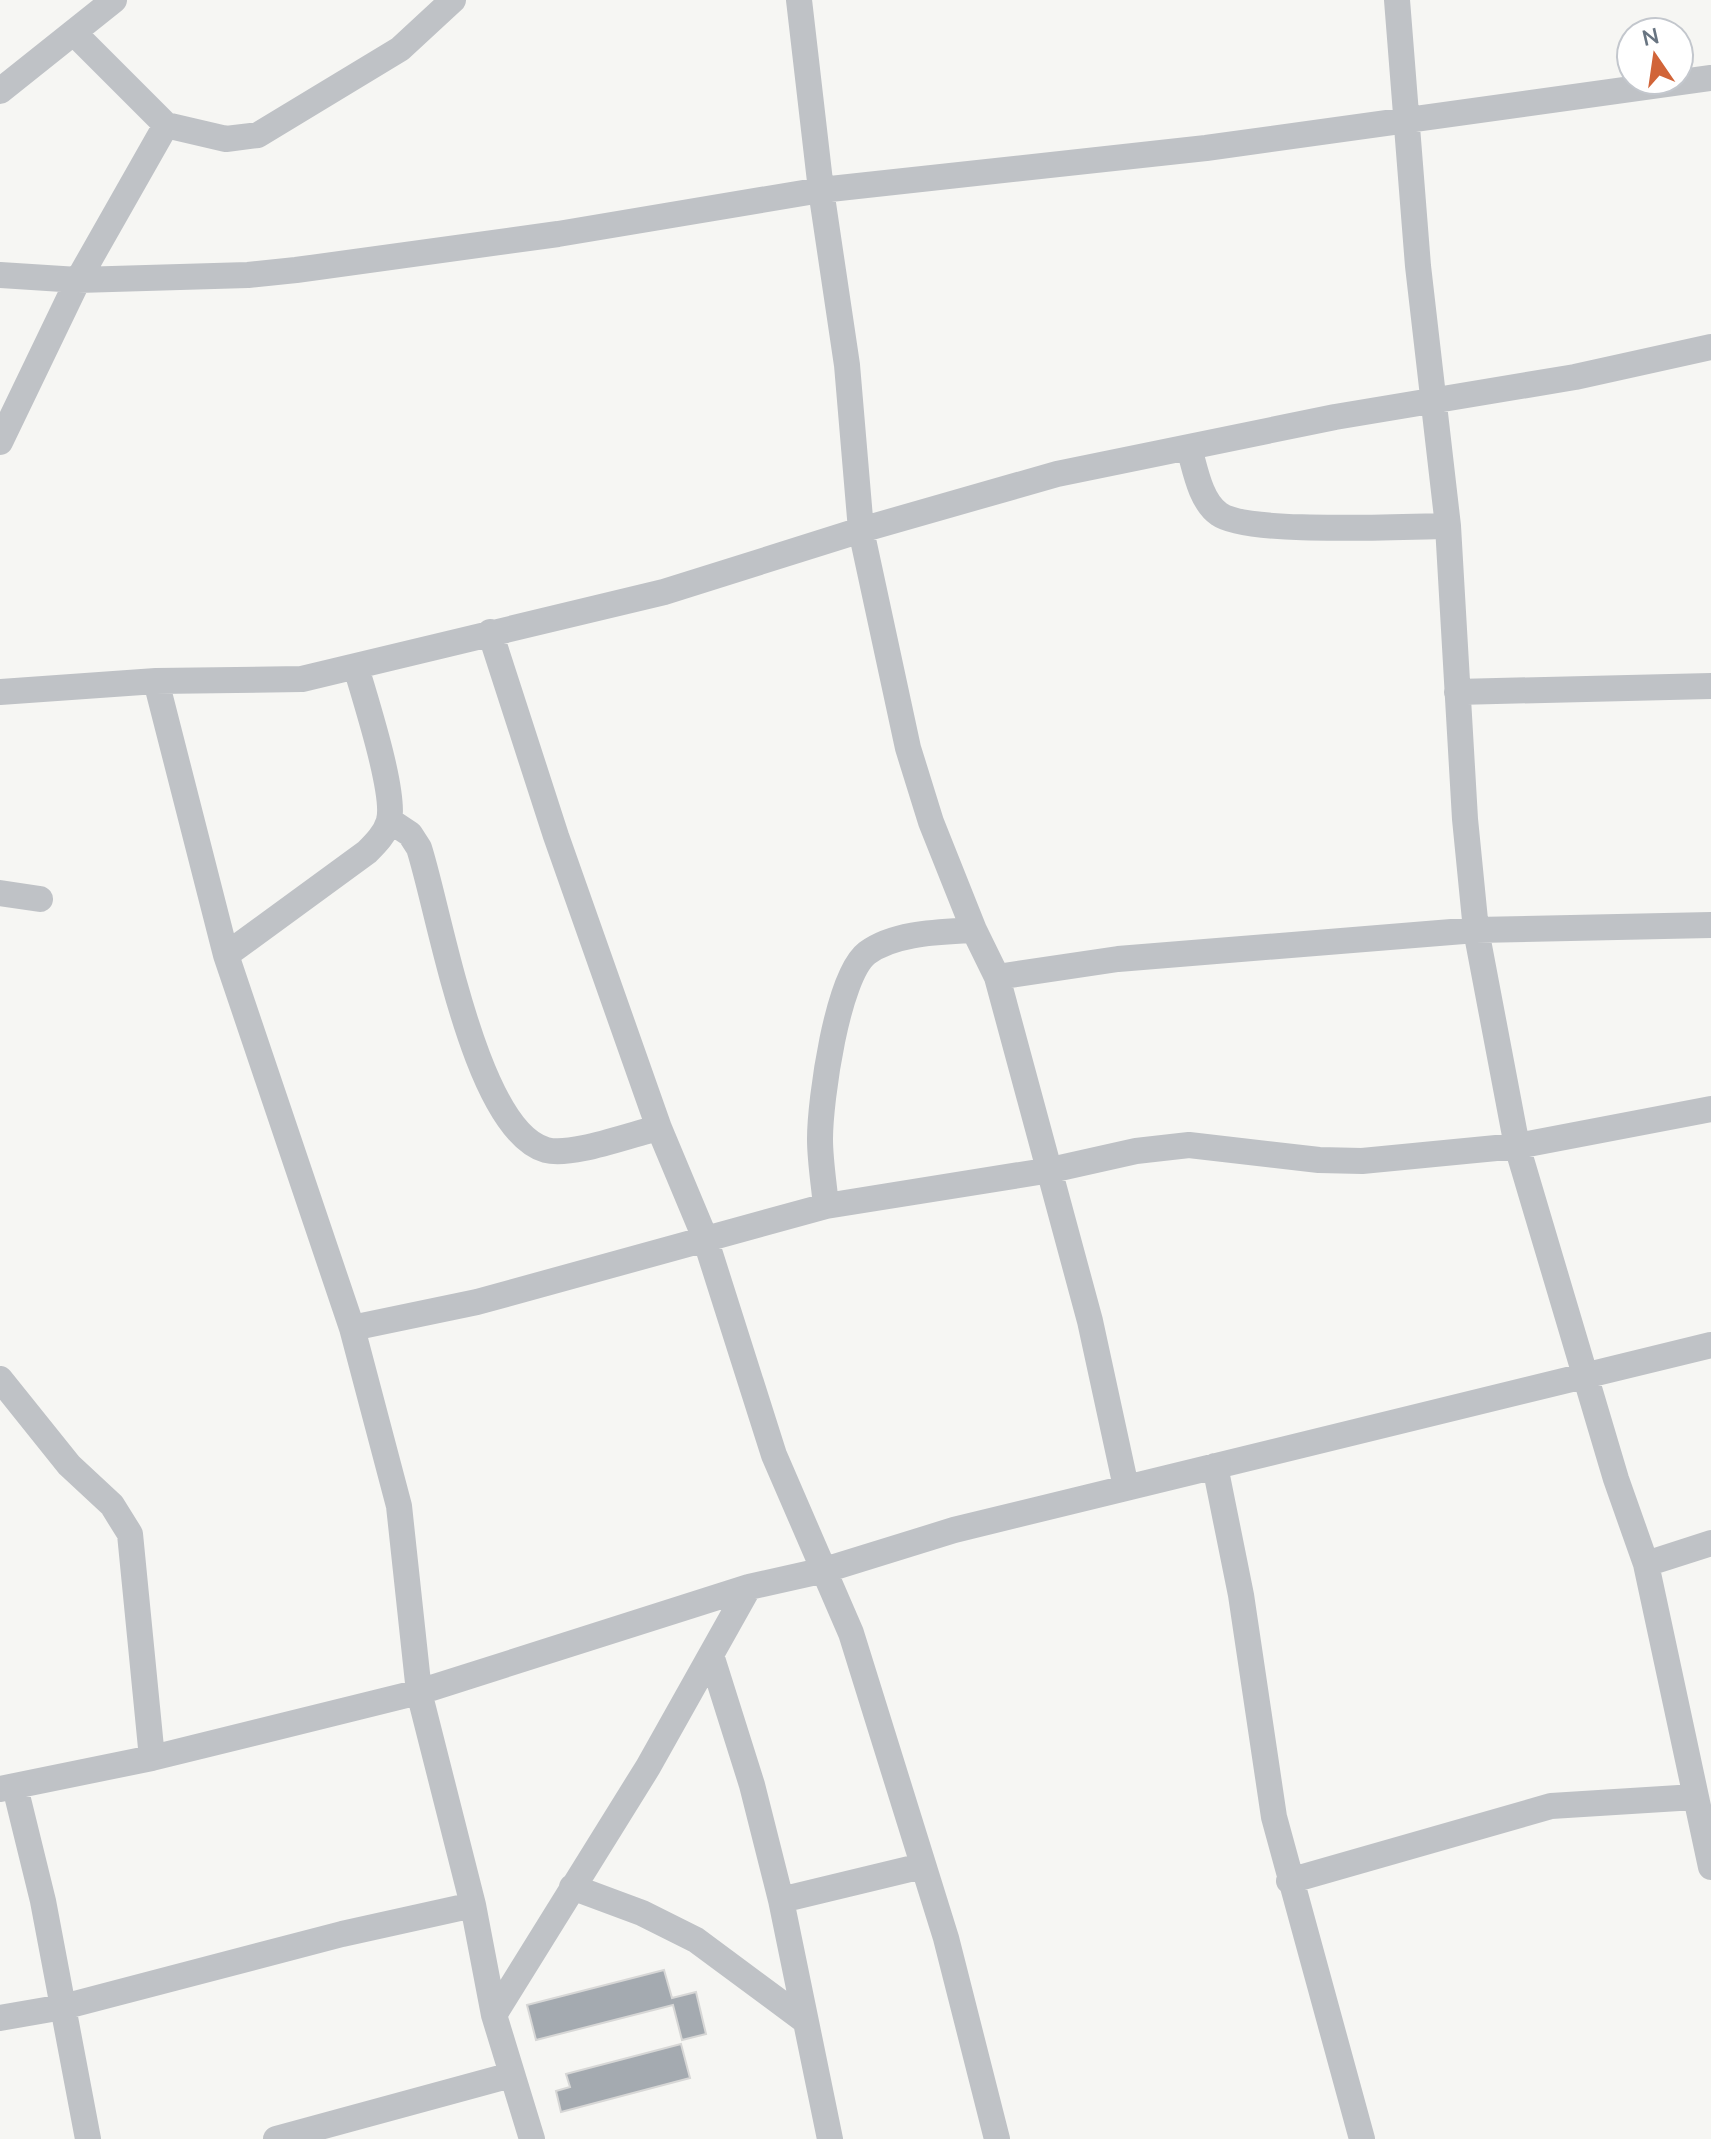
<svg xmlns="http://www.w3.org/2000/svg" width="1711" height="2139" viewBox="0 0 1711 2139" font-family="'Nunito Sans',sans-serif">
  <rect width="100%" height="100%" fill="#f6f6f3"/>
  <!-- building -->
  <path fill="#a4aab0" stroke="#d7d7d6" stroke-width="2" d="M 664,1970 L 672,1998 L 696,1992 L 706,2034 L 682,2040 L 673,2005 L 536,2040 L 527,2005 Z
    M 681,2044 L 690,2078 L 561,2112 L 556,2091 L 570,2087 L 566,2074 Z"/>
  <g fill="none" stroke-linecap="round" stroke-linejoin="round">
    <!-- minor -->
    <path stroke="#bfc2c6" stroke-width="26" d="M 799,0 L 821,190 L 847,365 L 861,530 L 908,748 L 931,822 L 974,930 L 997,977 L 1090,1321 L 1126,1487
      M 1397,0 L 1418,266 L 1448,526 L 1465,819 L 1476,930 L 1517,1146 L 1616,1479 L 1646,1564 L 1711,1867
      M 74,33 L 166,125 L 226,139 L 258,135 L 400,49 L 453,0
      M 0,91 L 114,0
      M 0,275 L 78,280 L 248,275 L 296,270 L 558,234 L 821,190 L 1206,148 L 1711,78
      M 0,442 L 78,280 L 166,125
      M 1189,448 C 1195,468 1200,501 1219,514 C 1248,535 1405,526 1448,526
      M 490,632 L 556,836 L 659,1128 L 705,1238 L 774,1455 L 851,1633 L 946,1938 L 997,2139
      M 156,681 L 226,955 L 352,1328 L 399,1506 L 419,1692 L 473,1905 L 494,2015 L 532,2139
      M 0,692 L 156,681 L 302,679 L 664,592 L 861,530 L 1057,474 L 1335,417 L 1575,377 L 1711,347
      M 1457,692 L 1711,686
      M 389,820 L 410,834 L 419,848 C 440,913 475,1130 546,1150 C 572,1157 631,1134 659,1128
      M 0,893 L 40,899
      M 226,955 L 367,852 C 376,843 385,834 389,821 C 396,793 365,699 356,667
      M 997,977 L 1118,959 L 1476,930 L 1711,925
      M 826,1206 C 824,1184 820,1161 820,1139 C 820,1101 837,976 867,953 C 895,932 942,932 974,930
      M 352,1328 L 477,1302 L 826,1206 L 1051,1170 L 1136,1151 L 1189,1145 L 1319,1160 L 1362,1161 L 1517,1146 L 1711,1109
      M 0,1379 L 69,1465 L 112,1505 L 130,1534 L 152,1758
      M 1215,1466 L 1241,1595 L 1274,1817 L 1362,2139
      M 1646,1564 L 1711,1543
      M 711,1655 L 752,1785 L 781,1900 L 830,2139
      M 15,1787 L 43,1901 L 88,2139
      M 0,1789 L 152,1758 L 419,1692 L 749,1587 L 825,1570 L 954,1530 L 1711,1345
      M 1289,1881 L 1551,1806 L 1695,1797
      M 572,1887 L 642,1913 L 696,1940 L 804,2020
      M 781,1900 L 922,1866
      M 494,2015 L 648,1767 L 749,1587
      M 0,2018 L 63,2007 L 342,1934 L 473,1905
      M 276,2139 L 511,2075"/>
  </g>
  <!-- north arrow -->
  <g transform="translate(1655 56) rotate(347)"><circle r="38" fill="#ffffff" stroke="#c3c7cd" stroke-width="2"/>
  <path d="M0-6L14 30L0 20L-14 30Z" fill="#d16438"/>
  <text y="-12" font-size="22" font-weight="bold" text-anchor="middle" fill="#687481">N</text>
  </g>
</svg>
